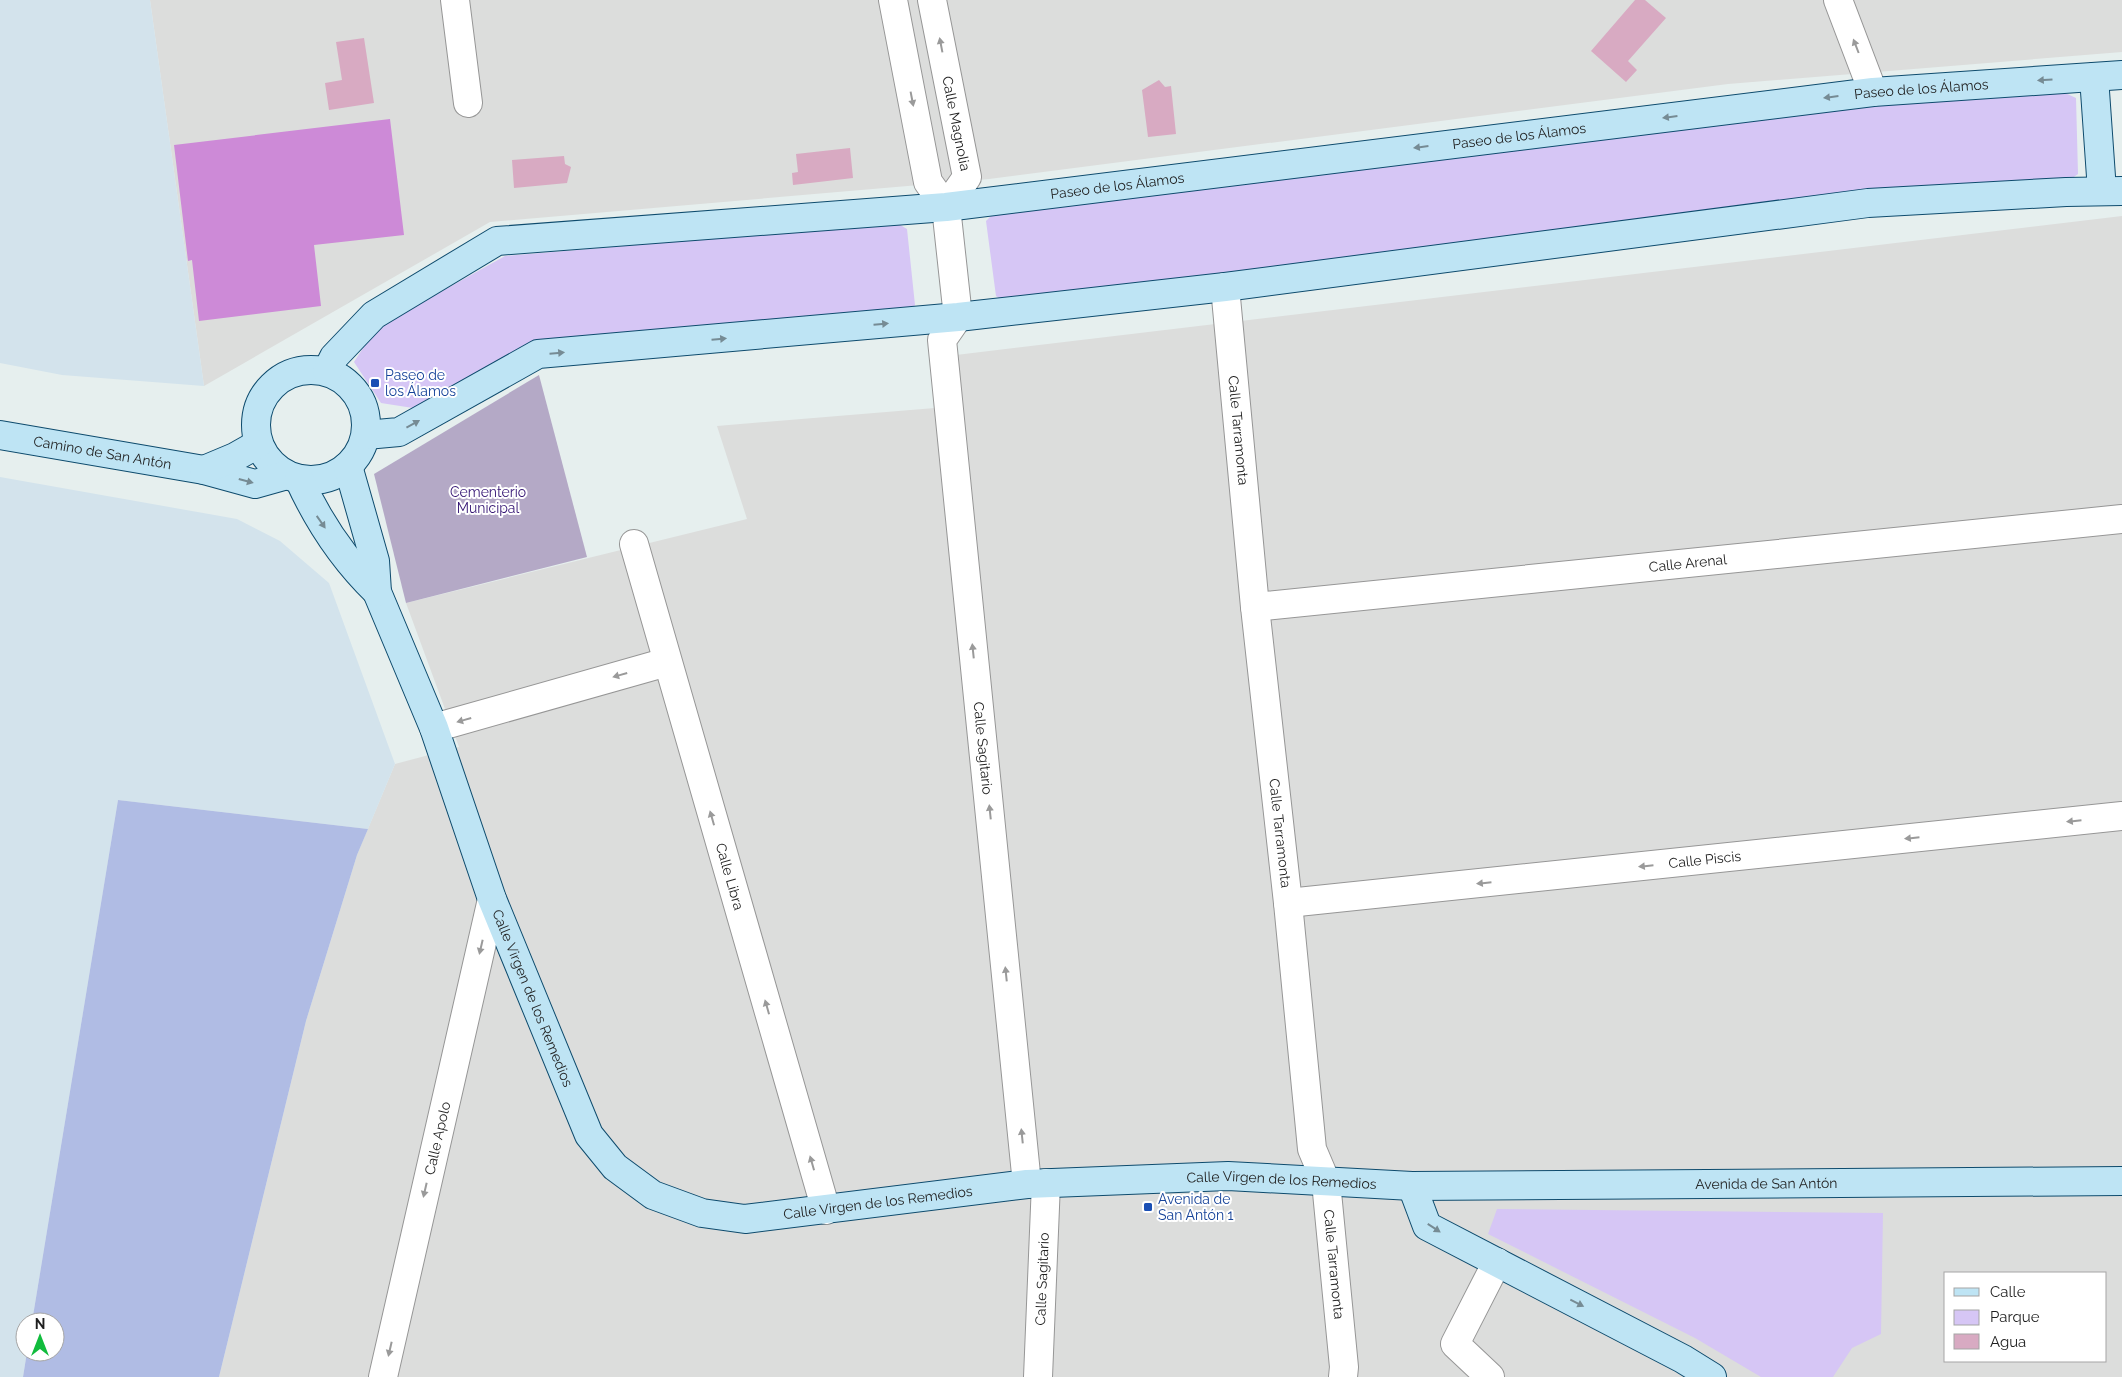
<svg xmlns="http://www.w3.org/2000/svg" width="2122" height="1377" viewBox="0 0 2122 1377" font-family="Raleway,sans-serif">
  <rect width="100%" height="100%" fill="#e6efee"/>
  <!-- residential -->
  <path fill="#dcdddc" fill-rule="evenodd" d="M 150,0 L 2122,0 L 2122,52 L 1728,84 L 989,179 L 490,222 L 204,386 Z
    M 2122,216 L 2122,1377 L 219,1377 L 306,1021 L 357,855 L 395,764 L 459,747 L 406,603 L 747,519 L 717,426 L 959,406 L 956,355 ZM 1946,1273 L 2106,1273 L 2106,1361 L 1946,1361 Z"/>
  <!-- farmland -->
  <path fill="#d3e3ec" d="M 0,0 L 150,0 L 204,386 L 62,375 L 0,363 Z
    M 0,477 L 237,519 L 280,541 L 329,583 L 395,764 L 368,829 L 118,800 L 32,1322 L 25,1322 L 25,1352 L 27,1352 L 23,1377 L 0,1377 Z"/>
  <!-- grass -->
  <path fill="#b0bce4" d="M 118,800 L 368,829 L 357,855 L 306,1021 L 219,1377 L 23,1377 L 27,1352 L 55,1352 L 55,1322 L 32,1322 Z"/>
  <!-- cemetery -->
  <path fill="#b4a9c6" d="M 539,375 L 587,557 L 406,603 L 374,474 Z"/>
  <!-- park -->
  <path fill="#d6c6f5" d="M 2063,92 L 2076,98 L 2078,174 L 2067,182 L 1006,303 L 996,296 L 986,221 L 994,213 L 1852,106 Z
    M 897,223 L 907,229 L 915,305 L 907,313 L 531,344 L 413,408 L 381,403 L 354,362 L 376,328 L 505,256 Z
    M 1497,1209 L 1883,1213 L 1881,1334 L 1852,1348 L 1833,1377 L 1761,1377 L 1695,1338 L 1488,1234 Z"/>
  <!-- pitch -->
  <path fill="#cd8ad7" d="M 390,119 L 404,235 L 314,245 L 321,306 L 199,321 L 192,260 L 188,261 L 174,145 Z"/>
  <!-- water -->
  <path fill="#d8aac2" d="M 1635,0 L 1645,0 L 1666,18 L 1628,61 L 1637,70 L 1626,82 L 1591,51 Z
    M 364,38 L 374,103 L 329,110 L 325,83 L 342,80 L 336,42 Z
    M 1159,80 L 1165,87 L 1171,86 L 1176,134 L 1148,137 L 1142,90 Z
    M 850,148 L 853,178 L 793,185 L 792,173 L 798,172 L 796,154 Z
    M 564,156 L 565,164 L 571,167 L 567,183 L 514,188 L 512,160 Z"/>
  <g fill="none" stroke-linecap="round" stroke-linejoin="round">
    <!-- street casing -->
    <g stroke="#969696" stroke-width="30">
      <g id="street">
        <path d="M 455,0 L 468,103"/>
        <path id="s1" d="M 893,0 L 928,182 L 946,207 L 958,317 L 942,340 L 1027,1184"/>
        <path id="s2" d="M 932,0 L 967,177 L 946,207"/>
        <path d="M 1838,0 L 1873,92"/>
        <path id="s3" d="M 1225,287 L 1255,607 L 1288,903 L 1312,1149 L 1326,1182 L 1344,1367 L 1343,1377"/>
        <path id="s4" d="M 634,544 L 826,1210"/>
        <path id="s5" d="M 1255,607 L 2122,519"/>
        <path d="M 434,728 L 667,662"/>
        <path id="s6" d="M 1288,903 L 2122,816"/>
        <path id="s7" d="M 383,1377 L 492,899"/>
        <path id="s8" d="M 1038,1377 L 1046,1183"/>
        <path d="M 1490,1377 L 1455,1344 L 1497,1262"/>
      </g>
    </g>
    <!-- secondary casing -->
    <g stroke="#0e4b6d" stroke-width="30">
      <g id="secondary">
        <path d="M 2094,77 L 2102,191"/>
        <circle cx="311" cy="425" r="55"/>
        <path id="s9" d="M 327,371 L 334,357 L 374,315 L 497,241 L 946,207 L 1873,92 L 2122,75"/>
        <path id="s10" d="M 0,435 L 204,470 L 255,484 L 287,475"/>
        <path d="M 366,435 L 399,432 L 538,354 L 958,317 L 1225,287 L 1868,203 L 2066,192 L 2122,191"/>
        <path id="s11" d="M 348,466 L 375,561 L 377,592 L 434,728 L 492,899 L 589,1135 L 615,1167 L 653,1195 L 702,1213 L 745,1219 L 1027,1184 L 1228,1176 L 1412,1186 L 2122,1181"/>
        <path d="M 204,470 L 235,457 L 258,444"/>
        <path d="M 299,479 C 318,521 344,560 377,592"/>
        <path d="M 1412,1186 L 1427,1226 L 1683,1359 L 1712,1377"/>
      </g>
    </g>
    <!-- street -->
    <use href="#street" stroke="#fff" stroke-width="28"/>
    <!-- secondary -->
    <use href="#secondary" stroke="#bee4f4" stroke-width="28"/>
  </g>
  <!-- one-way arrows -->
  <defs><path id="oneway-solid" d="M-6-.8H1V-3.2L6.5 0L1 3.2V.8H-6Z" transform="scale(1.25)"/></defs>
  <g fill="#9a9a9a">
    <use href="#oneway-solid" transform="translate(941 45) rotate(-101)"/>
    <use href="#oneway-solid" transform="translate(1856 46) rotate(-111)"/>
    <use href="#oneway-solid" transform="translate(912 99) rotate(79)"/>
    <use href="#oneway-solid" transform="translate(973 651) rotate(-96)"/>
    <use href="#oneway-solid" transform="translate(620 675) rotate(164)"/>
    <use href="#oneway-solid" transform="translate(464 720) rotate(164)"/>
    <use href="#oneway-solid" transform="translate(990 812) rotate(-96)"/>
    <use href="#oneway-solid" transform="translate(712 818) rotate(-106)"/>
    <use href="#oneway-solid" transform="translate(2074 821) rotate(174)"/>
    <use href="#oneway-solid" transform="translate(1912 838) rotate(174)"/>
    <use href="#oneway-solid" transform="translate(1646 866) rotate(174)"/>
    <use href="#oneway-solid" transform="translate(1484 883) rotate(174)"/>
    <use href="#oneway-solid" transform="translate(481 947) rotate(103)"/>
    <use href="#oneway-solid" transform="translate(1006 974) rotate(-96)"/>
    <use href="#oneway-solid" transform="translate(767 1007) rotate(-106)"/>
    <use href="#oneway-solid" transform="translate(1022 1136) rotate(-96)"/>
    <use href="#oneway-solid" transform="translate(812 1163) rotate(-106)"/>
    <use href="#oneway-solid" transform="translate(425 1190) rotate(103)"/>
    <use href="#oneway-solid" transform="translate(390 1349) rotate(103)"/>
  </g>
  <g fill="#768b94">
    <use href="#oneway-solid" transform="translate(2045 80) rotate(176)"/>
    <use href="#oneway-solid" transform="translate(1831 97) rotate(173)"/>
    <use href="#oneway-solid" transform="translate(1670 117) rotate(173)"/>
    <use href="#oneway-solid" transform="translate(1421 147) rotate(173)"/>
    <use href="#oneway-solid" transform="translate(881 324) rotate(-5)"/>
    <use href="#oneway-solid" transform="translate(719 339) rotate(-5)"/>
    <use href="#oneway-solid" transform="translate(557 353) rotate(-5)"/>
    <use href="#oneway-solid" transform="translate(413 424) rotate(-29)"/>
    <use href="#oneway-solid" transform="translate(246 481) rotate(15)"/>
    <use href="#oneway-solid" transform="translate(321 522) rotate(55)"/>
    <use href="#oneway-solid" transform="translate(1434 1228) rotate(33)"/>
    <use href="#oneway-solid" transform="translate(1577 1303) rotate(27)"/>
  </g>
  <!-- markers -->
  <g fill="#1a4fb4" stroke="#fff" stroke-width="2">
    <rect x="370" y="378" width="10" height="10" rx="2.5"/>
    <rect x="1143" y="1202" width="10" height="10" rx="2.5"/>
  </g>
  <g text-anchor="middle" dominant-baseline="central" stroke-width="4" stroke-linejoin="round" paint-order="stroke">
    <!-- street labels -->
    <g font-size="14" fill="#1f1f1f" stroke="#fff">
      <text stroke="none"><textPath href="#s9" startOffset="1650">Paseo de los Álamos</textPath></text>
      <text stroke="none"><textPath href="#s2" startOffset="126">Calle Magnolia</textPath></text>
      <text stroke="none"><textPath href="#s9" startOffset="1245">Paseo de los Álamos</textPath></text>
      <text stroke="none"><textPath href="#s9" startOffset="840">Paseo de los Álamos</textPath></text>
      <text stroke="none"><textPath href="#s3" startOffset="144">Calle Tarramonta</textPath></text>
      <text stroke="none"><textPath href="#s10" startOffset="104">Camino de San Antón</textPath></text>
      <text stroke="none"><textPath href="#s5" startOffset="435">Calle Arenal</textPath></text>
      <text stroke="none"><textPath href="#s1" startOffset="765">Calle Sagitario</textPath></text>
      <text stroke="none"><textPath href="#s3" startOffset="549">Calle Tarramonta</textPath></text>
      <text stroke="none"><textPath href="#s6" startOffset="419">Calle Piscis</textPath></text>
      <text stroke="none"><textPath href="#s4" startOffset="346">Calle Libra</textPath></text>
      <text stroke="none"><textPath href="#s11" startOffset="565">Calle Virgen de los Remedios</textPath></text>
      <text stroke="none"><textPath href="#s7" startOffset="245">Calle Apolo</textPath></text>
      <text stroke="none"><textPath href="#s11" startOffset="1436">Calle Virgen de los Remedios</textPath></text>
      <text stroke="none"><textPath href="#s11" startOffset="1921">Avenida de San Antón</textPath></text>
      <text stroke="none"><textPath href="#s11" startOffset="1031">Calle Virgen de los Remedios</textPath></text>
      <text stroke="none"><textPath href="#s3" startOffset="985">Calle Tarramonta</textPath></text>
      <text stroke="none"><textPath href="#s8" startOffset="98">Calle Sagitario</textPath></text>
    </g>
    <!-- transit labels -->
    <g font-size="14" fill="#164399" stroke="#fff" text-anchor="start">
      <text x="385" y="375">Paseo de<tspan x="385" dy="16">los Álamos</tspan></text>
      <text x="1158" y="1199">Avenida de<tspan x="1158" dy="16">San Antón 1</tspan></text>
    </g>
    <!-- park labels -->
    <g font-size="14" fill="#351574" stroke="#fff">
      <text x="488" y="492">Cementerio<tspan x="488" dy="16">Municipal</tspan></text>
    </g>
  </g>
  <!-- legend -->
  <rect x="1944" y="1272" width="162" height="90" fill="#ffffff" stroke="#a5a5a5"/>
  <rect x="1954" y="1288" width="25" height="8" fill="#bee4f4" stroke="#a5a5a5"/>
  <text x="1990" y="1297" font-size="15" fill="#1f1f1f">Calle</text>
  <rect x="1954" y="1310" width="25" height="15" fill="#d6c6f5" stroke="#a5a5a5"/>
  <text x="1990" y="1322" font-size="15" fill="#1f1f1f">Parque</text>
  <rect x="1954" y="1334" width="25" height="15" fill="#d8aac2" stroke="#a5a5a5"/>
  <text x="1990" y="1347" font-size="15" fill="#1f1f1f">Agua</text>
  <!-- north arrow -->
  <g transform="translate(40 1337)"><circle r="24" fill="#ffffff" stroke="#a5a5a5"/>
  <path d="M0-4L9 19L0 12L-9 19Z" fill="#11bc3d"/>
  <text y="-8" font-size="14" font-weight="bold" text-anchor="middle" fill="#1f1f1f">N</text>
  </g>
</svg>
